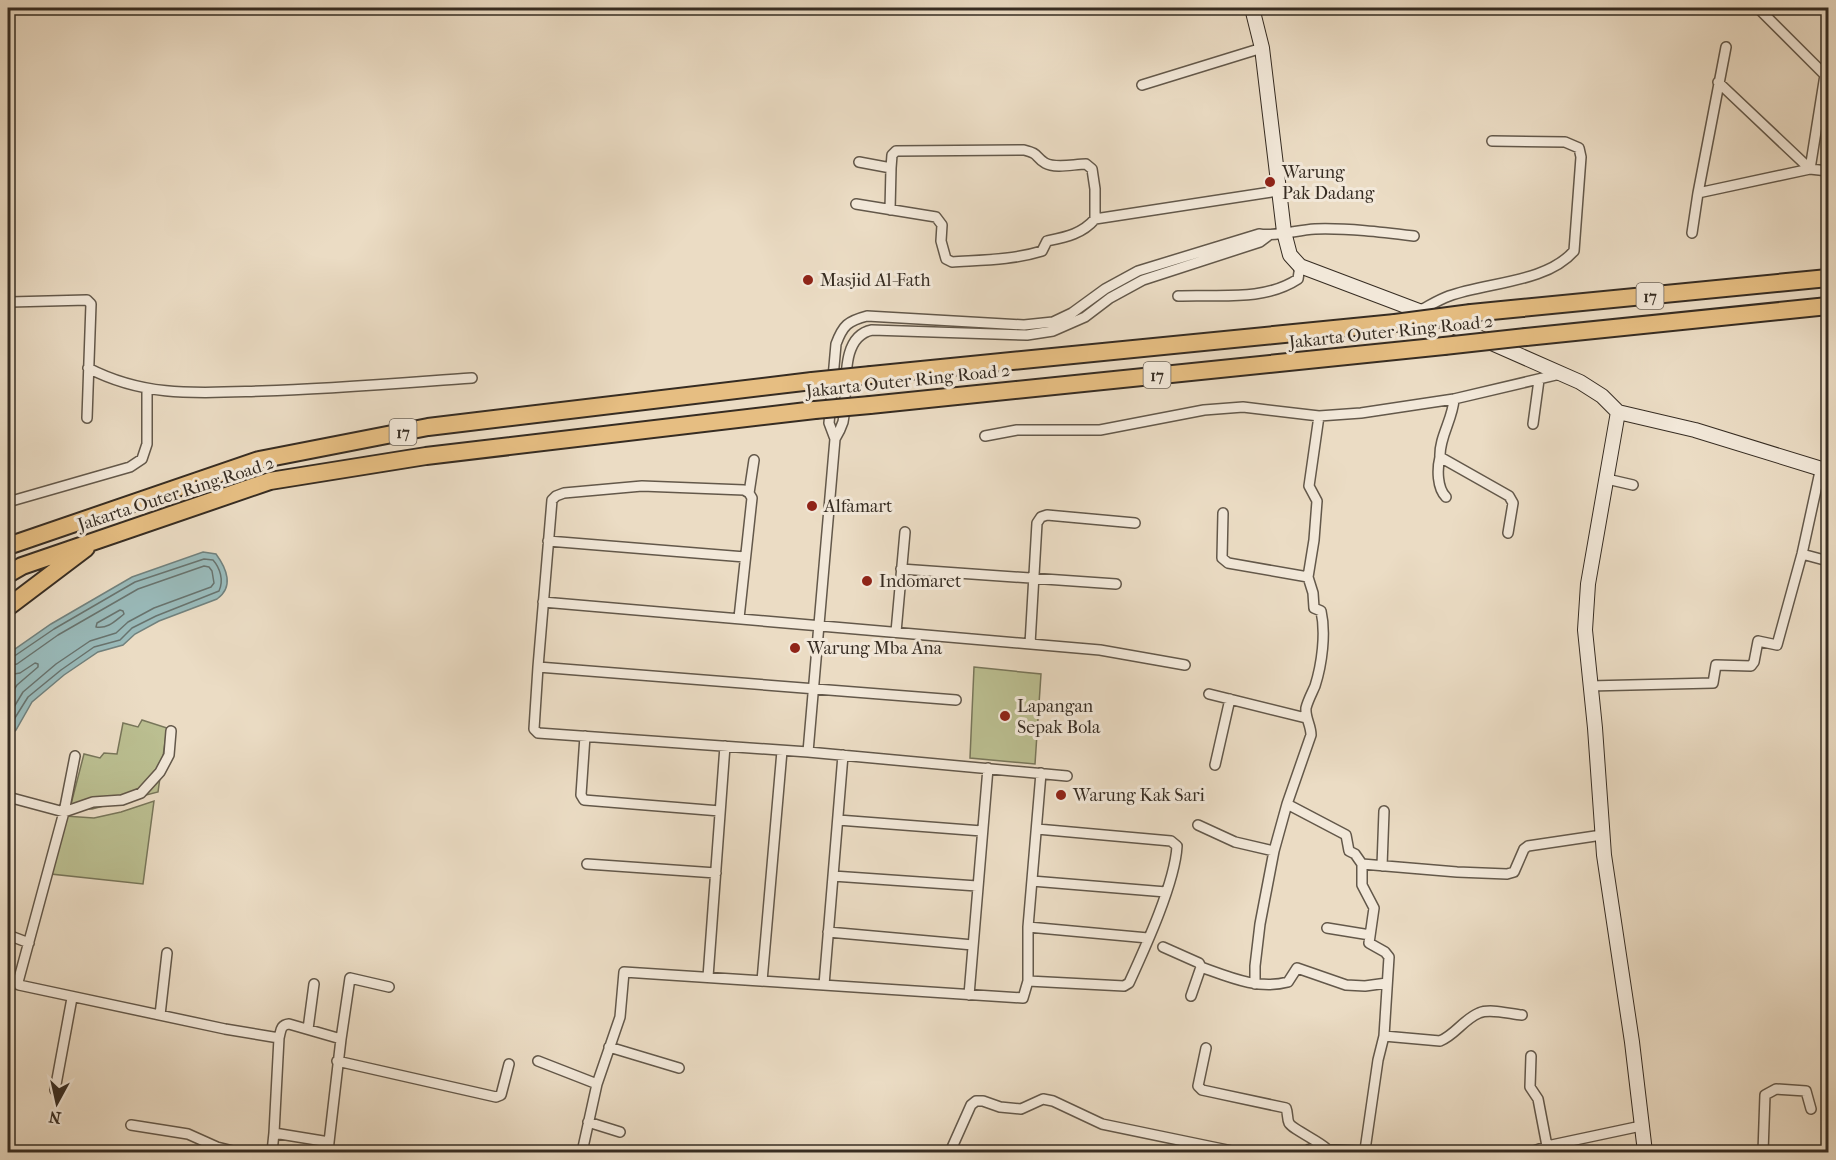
<svg xmlns="http://www.w3.org/2000/svg" width="1836" height="1160" viewBox="0 0 1836 1160" font-family="'IM FELL French Canon',serif">
  <rect width="100%" height="100%" fill="#ebdcc4"/>
  <filter id="stains"><feTurbulence type="fractalNoise" baseFrequency=".00333" numOctaves="4"/><feColorMatrix values="0 0 0 0 .2 0 0 0 0 .09 0 0 0 0 .02 0 0 0 .5 -.17"/></filter>
  <radialGradient id="worn" r=".72"><stop offset=".6" stop-color="#630" stop-opacity="0"/><stop offset="1" stop-color="#630" stop-opacity=".3"/></radialGradient>
  <!-- green -->
  <path fill="#bbbf91" stroke="#78765a" stroke-width="1.5" d="M 974,667 L 1041,674 L 1035,764 L 970,758 Z
    M 142,720 L 167,728 L 158,792 L 92,809 L 70,808 L 84,754 L 100,758 L 104,753 L 117,754 L 123,723 L 138,727 Z
    M 154,801 L 143,884 L 51,874 L 65,816 L 94,818 L 121,812 Z"/>
  <!-- water -->
  <path fill="#99baba" stroke="#71817d" stroke-width="1.5" d="M 203,552 L 216,554 C 227,569 234,587 217,599 L 159,621 L 135,634 L 123,645 L 98,652 L 64,675 L 32,702 L 16,730 L 8,737 L 8,654 L 51,624 L 132,577 Z"/>
  <g fill="none" stroke-linecap="round" stroke-linejoin="round">
    <!-- shore -->
    <path stroke="#68736e" stroke-width="1.5" d="M 120,610 L 123,611 L 124,614 C 115,621 108,629 96,627 L 97,623 Z
      M 8,658 L 13,657 L 54,629 L 135,582 L 204,559 L 213,560 C 220,568 224,580 219,591 L 156,616 L 132,628 L 120,640 L 94,647 L 61,670 L 28,697 L 8,729
      M 8,666 L 17,664 L 58,635 L 138,589 L 204,566 L 209,567 L 212,571 L 214,583 L 211,587 L 154,608 L 128,622 L 116,633 L 90,641 L 56,664 L 23,692 L 8,717
      M 8,675 L 20,673 L 35,663 L 38,664 L 38,667 L 17,685 L 8,699"/>
    <!-- street casing -->
    <g stroke="#63584a" stroke-width="12">
      <path id="street" d="M 1758,8 L 1825,75 L 1828,75
        M 1718,82 L 1810,169 L 1828,171
        M 1142,85 L 1262,48
        M 859,162 L 891,168 L 890,210
        M 891,168 L 892,155 L 896,151 L 1024,150 C 1040,154 1034,156 1045,163 C 1056,169 1074,164 1086,164 L 1092,169 L 1095,189 L 1095,219
        M 1698,193 L 1810,169 L 1825,75
        M 856,204 L 936,217 L 942,225 L 941,241 L 946,259 L 952,262 C 982,260 1013,260 1042,251 L 1047,241 C 1066,237 1082,234 1095,219 L 1278,191
        M 1692,233 L 1698,193 L 1726,47
        M 1178,296 C 1218,294 1263,302 1298,279 L 1300,266
        M 8,305 L 10,302 L 87,300 L 91,304 L 87,418
        M 1419,311 C 1429,306 1438,300 1449,296 C 1487,282 1546,283 1574,251 L 1581,157 L 1579,148 L 1565,142 L 1492,141
        M 88,368 C 146,398 199,393 262,391 C 332,389 402,383 472,378
        M 1454,399 C 1453,419 1439,437 1440,457 L 1509,496 L 1513,503 L 1508,533
        M 1533,424 L 1539,380
        M 985,436 L 1017,430 L 1100,430 L 1204,410 L 1243,407 L 1319,416 L 1361,413 L 1454,399 L 1560,374
        M 835,439 L 829,423 L 836,344 C 843,325 848,321 867,316 L 1024,325 L 1053,322 L 1072,313 L 1105,289 L 1138,271 L 1259,234 C 1275,237 1297,230 1315,229 C 1348,228 1381,232 1414,236
        M 1440,457 C 1437,469 1437,488 1446,497
        M 1607,479 L 1633,485
        M 749,493 L 754,460
        M 8,502 L 130,467 L 142,459 L 147,444 L 147,390
        M 1223,513 L 1222,558 L 1228,563 L 1308,577
        M 548,541 L 745,557
        M 1802,554 L 1828,561
        M 901,569 L 1116,584
        M 543,602 L 1100,650 L 1185,665
        M 739,618 L 752,498 L 749,493 L 744,490 L 642,486 L 564,493 L 556,496 L 552,500 L 538,667 L 956,700
        M 896,632 L 905,532
        M 1030,644 L 1037,523 L 1041,517 L 1047,515 L 1135,523
        M 538,667 L 534,729 L 538,733 L 808,752 L 1067,776
        M 1589,686 L 1713,683 L 1716,665 L 1751,666 L 1754,662 L 1758,641 L 1777,645 L 1802,554 L 1821,467
        M 1209,694 L 1306,718
        M 585,736 L 581,795 L 584,800 L 720,811
        M 808,752 L 835,439 C 838,434 841,428 843,422 C 849,394 837,337 872,330 L 1027,335 L 1053,331 L 1085,317 L 1110,298 L 1143,280 L 1260,242 L 1268,236
        M 75,756 L 64,812 L 18,982 L 19,985 L 225,1029 L 279,1038
        M 1215,765 L 1230,699
        M 8,797 L 64,812 L 93,802 L 122,800 L 141,793 L 160,772 L 169,755 L 171,731
        M 1287,804 L 1346,835 L 1349,851 L 1355,854 L 1362,864 L 1362,885 L 1374,908 L 1369,943 L 1385,952 L 1389,957 L 1384,1036 L 1378,1060 L 1365,1150
        M 838,820 L 982,831
        M 1198,825 L 1235,842 L 1274,851
        M 587,864 L 716,873
        M 1362,864 L 1457,872 L 1507,874 L 1514,872 L 1524,849 L 1528,846 L 1602,835
        M 1382,866 L 1384,811
        M 833,876 L 977,886
        M 1032,881 L 1166,892
        M 1028,927 L 1148,938
        M 1327,928 L 1370,935
        M 828,932 L 973,945
        M 8,935 L 29,943
        M 1163,947 L 1199,963 L 1201,967 L 1191,996
        M 1201,967 C 1229,977 1258,990 1288,982 L 1297,968 L 1346,985 L 1365,986 L 1387,983
        M 708,977 L 725,746
        M 762,981 L 782,751
        M 1028,981 L 1124,986 L 1129,983 C 1145,948 1175,883 1177,846 L 1171,841 L 1037,829
        M 1255,984 L 1255,966 L 1260,924 L 1274,851 L 1287,804 L 1311,735 C 1311,725 1305,718 1306,708 C 1308,700 1312,693 1315,686 C 1322,664 1326,633 1321,611 L 1314,608 L 1313,593 L 1308,577 L 1314,540 L 1317,501 L 1309,486 L 1319,416
        M 824,985 L 843,755
        M 969,995 L 988,768
        M 160,1015 L 167,953
        M 308,1029 L 314,984
        M 1384,1036 L 1440,1041 C 1455,1035 1464,1019 1479,1013 C 1490,1008 1510,1014 1522,1015
        M 341,1039 L 350,978 L 389,987
        M 609,1047 L 679,1068
        M 1206,1048 L 1198,1086 L 1202,1090 L 1286,1108 C 1288,1113 1287,1119 1289,1123 C 1292,1129 1319,1141 1327,1149
        M 1531,1056 L 1530,1087 L 1538,1099 L 1547,1146
        M 337,1061 L 496,1097 L 501,1095 L 509,1064
        M 538,1061 L 597,1084
        M 55,1090 L 72,998
        M 588,1122 L 620,1132
        M 131,1125 L 188,1134 L 217,1147 L 237,1152
        M 274,1133 L 329,1142 L 328,1152
        M 272,1152 L 274,1133 L 279,1038 C 281,1031 280,1025 289,1024 L 341,1039 L 329,1142
        M 582,1152 L 597,1084 L 620,1017 L 624,972 L 1023,998 L 1028,981 L 1028,927 L 1041,773
        M 950,1152 L 971,1105 L 976,1101 L 983,1101 L 1000,1107 L 1021,1109 L 1043,1099 L 1053,1101 L 1102,1124 L 1237,1152
        M 1305,1152 L 1310,1149 L 1389,1152
        M 1531,1152 L 1547,1146 L 1641,1126
        M 1763,1152 L 1765,1095 L 1776,1089 L 1806,1091 L 1811,1109
        M 1824,1152 L 1828,1149"/>
    </g>
    <!-- secondary casing -->
    <g stroke="#362c22" stroke-width="16">
      <path id="secondary" d="M 1252,8 L 1262,48 L 1284,232 L 1290,255 L 1300,266 L 1419,311 L 1580,382 L 1602,396 L 1618,412 L 1588,584 L 1585,630 L 1595,728 L 1604,855 L 1632,1042 L 1645,1152
        M 1618,412 L 1695,430 L 1828,471"/>
    </g>
    <!-- highway casing -->
    <g stroke="#362c22" stroke-width="20">
      <path id="highway" d="M 1471,313 L 1828,278
        M 1526,337 L 1828,306
        M 871,375 L 1395,323
        M 870,405 L 1444,346
        M 8,546 L 259,460 L 428,427 L 812,381
        M 8,574 L 22,566 L 270,481 L 426,456 L 815,410
        M 8,607 L 86,548"/>
    </g>
    <!-- street -->
    <use href="#street" stroke="#f2e8d9" stroke-width="9"/>
    <!-- secondary -->
    <use href="#secondary" stroke="#f2e8d9" stroke-width="14"/>
    <!-- highway -->
    <use href="#highway" stroke="#e6be82" stroke-width="16"/>
    <!-- highway-bridge casing -->
    <g stroke="#362c22" stroke-width="20" stroke-linecap="butt">
      <path id="highway-bridge" d="M 1395,323 L 1471,313
        M 1444,346 L 1526,337
        M 812,381 L 871,375
        M 815,410 L 870,405"/>
    </g>
    <!-- highway-bridge -->
    <use href="#highway-bridge" stroke="#e6be82" stroke-width="16"/>
  </g>
  <!-- markers -->
  <g fill="#8f2418" stroke="#f2e8d9" stroke-width="2">
    <circle cx="1270" cy="182" r="6"/>
    <circle cx="808" cy="280" r="6"/>
    <circle cx="812" cy="506" r="6"/>
    <circle cx="867" cy="581" r="6"/>
    <circle cx="795" cy="648" r="6"/>
    <circle cx="1005" cy="716" r="6"/>
    <circle cx="1061" cy="795" r="6"/>
  </g>
  <g text-anchor="middle" dominant-baseline="central" stroke-width="6" stroke-linejoin="round" paint-order="stroke">
    <!-- shield labels -->
    <g fill="#f2e8d9" stroke="#6e6459" stroke-width="1.5">
      <rect x="1636.5" y="283" width="27" height="26" rx="4.5"/>
      <rect x="1143.5" y="362" width="27" height="26" rx="4.5"/>
      <rect x="389.5" y="419" width="27" height="26" rx="4.5"/>
    </g>
    <g font-size="16" font-weight="bold" fill="#362c22">
      <text x="1650" y="296">17</text>
      <text x="1157" y="375">17</text>
      <text x="403" y="432">17</text>
    </g>
    <!-- poi labels -->
    <g font-size="18" fill="#362c22" stroke="#f2e8d9" text-anchor="start">
      <text x="1282" y="172">Warung<tspan x="1282" dy="21">Pak Dadang</tspan></text>
      <text x="820" y="280">Masjid Al-Fath</text>
      <text x="824" y="506">Alfamart</text>
      <text x="879" y="581">Indomaret</text>
      <text x="807" y="648">Warung Mba Ana</text>
      <text x="1017" y="706">Lapangan<tspan x="1017" dy="21">Sepak Bola</tspan></text>
      <text x="1073" y="795">Warung Kak Sari</text>
    </g>
    <!-- street labels -->
    <g font-size="18" fill="#362c22" stroke="#f2e8d9">
      <text transform="translate(1391 332) rotate(-6)">Jakarta Outer Ring Road 2</text>
      <text transform="translate(908 381) rotate(-6)">Jakarta Outer Ring Road 2</text>
      <text transform="translate(176 494) rotate(-18)">Jakarta Outer Ring Road 2</text>
    </g>
  </g>
  <!-- margin -->
  <rect width="1836" height="1160" fill="none" stroke="#ebdcc4" stroke-width="30"/>
  <rect x="9" y="9" width="1818" height="1142" fill="none" stroke="#362c22" stroke-width="3"/>
  <rect x="15" y="15" width="1806" height="1130" fill="none" stroke="#362c22" stroke-width="1.5"/>
  <!-- north arrow -->
  <g transform="translate(57 1103) rotate(188)" stroke="#f2e8d9" stroke-width="4.5" paint-order="stroke">
  <path d="M0-4.5L10 22L0 15L-10 22Z" fill="#362c22"/>
  <text y="-9" font-size="16" font-weight="bold" text-anchor="middle" fill="#362c22">N</text>
  </g>
  <rect width="100%" height="100%" filter="url(#stains)"/>
  <rect width="100%" height="100%" fill="url(#worn)"/>
</svg>
